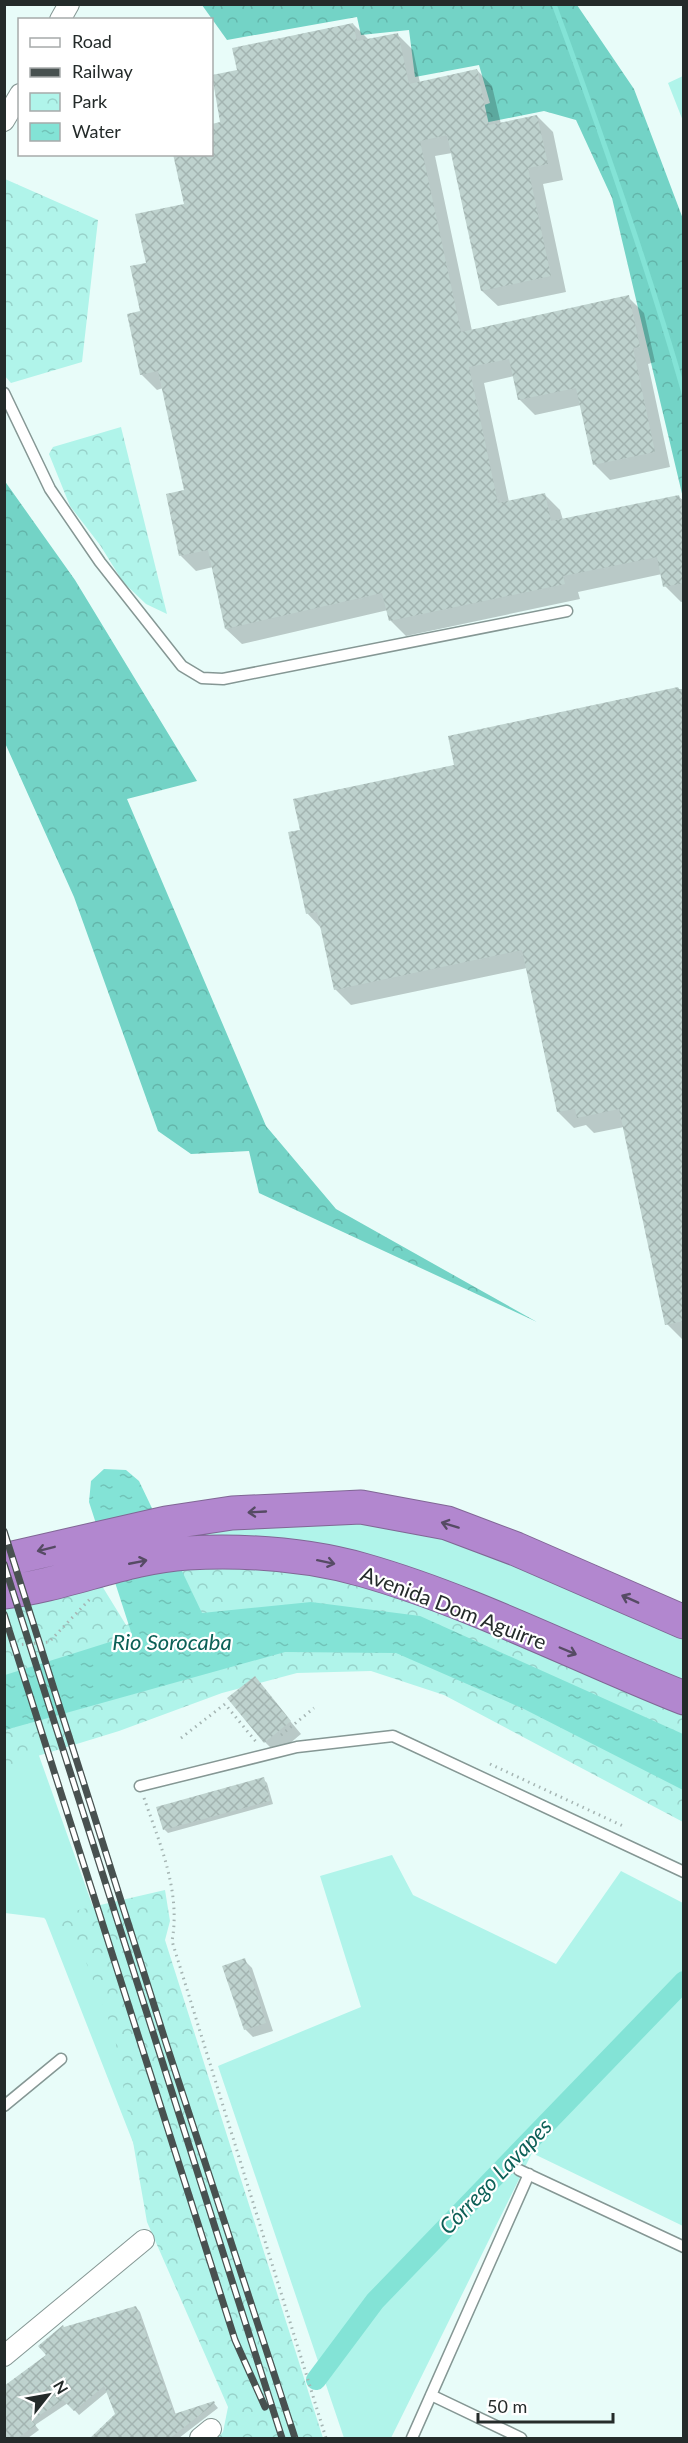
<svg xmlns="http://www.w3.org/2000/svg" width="688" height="2443" viewBox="0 0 688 2443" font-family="Lato,sans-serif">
  <defs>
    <pattern id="forest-crowns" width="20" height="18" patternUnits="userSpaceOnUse" patternTransform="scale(1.5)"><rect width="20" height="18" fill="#73d3c6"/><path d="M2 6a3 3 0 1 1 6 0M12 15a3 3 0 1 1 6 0" fill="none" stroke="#63b5aa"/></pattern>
    <pattern id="park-crowns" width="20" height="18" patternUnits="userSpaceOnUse" patternTransform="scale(1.5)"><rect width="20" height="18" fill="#b0f4ea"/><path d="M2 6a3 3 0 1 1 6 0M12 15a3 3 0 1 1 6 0" fill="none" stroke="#97d1c9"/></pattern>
    <pattern id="water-ripples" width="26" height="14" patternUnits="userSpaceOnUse" patternTransform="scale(1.5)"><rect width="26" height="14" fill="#83e3d6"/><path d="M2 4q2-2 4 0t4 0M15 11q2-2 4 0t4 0" fill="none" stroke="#71c3b8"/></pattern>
    <pattern id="building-cross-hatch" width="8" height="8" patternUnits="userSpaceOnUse" patternTransform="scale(1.5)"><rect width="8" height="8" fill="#bed2ce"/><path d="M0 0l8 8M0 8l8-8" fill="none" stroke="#a3b4b1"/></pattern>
  </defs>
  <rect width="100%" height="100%" fill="#e8fcf9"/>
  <!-- green -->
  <path fill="#b0f4ea" d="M 683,76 L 683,121 L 668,83 Z
    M 351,1520 L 454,1540 L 683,1632 L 683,1688 L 205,1543 L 164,1533 Z
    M 27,1722 L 93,1907 L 249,2438 L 45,1918 L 5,1913 L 4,1732 Z
    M 392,1855 L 413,1895 L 556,1964 L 621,1871 L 683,1903 L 683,2226 L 532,2153 L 391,2438 L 344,2438 L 218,2066 L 361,2007 L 320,1876 Z"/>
  <!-- forest -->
  <path fill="url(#forest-crowns)" d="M 202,5 L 577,5 L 634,89 L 683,219 L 683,498 L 612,198 L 576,120 L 544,111 L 464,127 L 461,113 L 490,103 L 479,65 L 415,77 L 409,30 L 361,35 L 357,17 L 227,40 Z
    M 4,480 L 75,580 L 197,781 L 127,799 L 266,1126 L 336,1209 L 537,1322 L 259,1193 L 249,1151 L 191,1154 L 158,1131 L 74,897 L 5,743 Z"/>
  <!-- park -->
  <path fill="url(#park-crowns)" d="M 5,179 L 98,220 L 82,362 L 11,383 L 4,375 Z
    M 121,427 L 167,614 L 146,604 L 123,582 L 100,545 L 70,506 L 49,454 L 53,447 Z
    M 178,1564 L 353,1577 L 683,1707 L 683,1822 L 444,1695 L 371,1671 L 297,1673 L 222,1693 L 119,1731 L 5,1766 L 4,1602 L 99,1581 L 126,1625 L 197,1607 Z
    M 165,1890 L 170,1921 L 165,1940 L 323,2438 L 217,2438 L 223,2432 L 228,2407 L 147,2222 L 114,2033 L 80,1947 L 44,1918 Z"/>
  <!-- water -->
  <path fill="url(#water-ripples)" d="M 104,1469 L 126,1470 L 139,1481 L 202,1613 L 311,1602 L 420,1616 L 683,1734 L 683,1790 L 522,1708 L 396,1653 L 285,1652 L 5,1730 L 5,1675 L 132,1635 L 89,1502 L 91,1481 Z"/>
  <!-- shadow -->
  <path fill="#0003" d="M 353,24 L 369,40 L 397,34 L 413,50 L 420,83 L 477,70 L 492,86 L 501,124 L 537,116 L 553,132 L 563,180 L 543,184 L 566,292 L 498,306 L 482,291 L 452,153 L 435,156 L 472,331 L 628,297 L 644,313 L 655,362 L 648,364 L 670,467 L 610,480 L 594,464 L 581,405 L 535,415 L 519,399 L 514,376 L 484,383 L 509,502 L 545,495 L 560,510 L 563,520 L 679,497 L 684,501 L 684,601 L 681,602 L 665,586 L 662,574 L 578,592 L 580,599 L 406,636 L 390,620 L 388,610 L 242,644 L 226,629 L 213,567 L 196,571 L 180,555 L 185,491 L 163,388 L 157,390 L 141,374 L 142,312 L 148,264 L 186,205 L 212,154 L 212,125 L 222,123 L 212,77 L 239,71 Z
    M 684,690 L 684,1340 L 683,1340 L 667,1324 L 624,1127 L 594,1133 L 586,1125 L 574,1128 L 558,1112 L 527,968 L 351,1005 L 335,989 L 322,929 L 307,913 L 302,831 L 456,766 Z
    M 254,1678 L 301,1734 L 277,1754 L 265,1742 Z
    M 263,1779 L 267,1783 L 273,1804 L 168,1833 L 164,1829 Z
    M 244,1960 L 252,1968 L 273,2031 L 253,2037 L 245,2029 Z
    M 136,2307 L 140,2312 L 176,2415 L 213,2402 L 218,2408 L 179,2438 L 91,2438 L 117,2415 L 108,2391 L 79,2415 L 68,2403 L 35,2425 L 39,2430 L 28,2438 L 4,2438 L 64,2329 Z"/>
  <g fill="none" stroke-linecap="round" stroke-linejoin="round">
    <!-- stream -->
    <path stroke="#83e3d6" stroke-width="5" d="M 554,4 C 601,133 646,261 684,393"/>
    <!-- canal -->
    <path stroke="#83e3d6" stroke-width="20" d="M 316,2380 L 375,2301 L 684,1981"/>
  </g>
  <!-- building -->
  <path fill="url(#building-cross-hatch)" d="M 353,23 L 357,41 L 398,33 L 409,84 L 477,69 L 489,125 L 537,115 L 548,164 L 528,168 L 551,276 L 481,291 L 447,135 L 420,141 L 461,332 L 629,295 L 640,347 L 633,348 L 655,452 L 593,465 L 576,388 L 518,400 L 509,359 L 469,367 L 498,503 L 545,493 L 551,521 L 679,495 L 684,516 L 684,583 L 663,587 L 657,557 L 563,576 L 565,584 L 389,621 L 382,593 L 225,629 L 208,550 L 179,556 L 166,494 L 184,490 L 158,371 L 140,375 L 127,314 L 140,311 L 130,266 L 146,263 L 135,214 L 184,204 L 173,154 L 212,154 L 212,124 L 220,122 L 212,75 L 237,70 L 232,48 Z
    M 678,687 L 679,689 L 684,689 L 684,1321 L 665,1325 L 619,1109 L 577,1118 L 575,1109 L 557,1112 L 522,950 L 334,990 L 317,912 L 306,914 L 288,832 L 300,830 L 293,799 L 454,765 L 448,736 Z
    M 255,1676 L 291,1721 L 264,1743 L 227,1698 Z
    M 264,1777 L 270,1801 L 163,1830 L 156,1807 Z
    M 245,1958 L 266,2023 L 244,2030 L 222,1966 Z
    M 136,2306 L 174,2414 L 214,2401 L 215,2403 L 169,2439 L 89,2439 L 115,2414 L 104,2386 L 74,2411 L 63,2400 L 32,2420 L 36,2425 L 16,2439 L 4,2439 L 4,2386 L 46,2355 L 38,2346 L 63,2325 L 64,2327 Z"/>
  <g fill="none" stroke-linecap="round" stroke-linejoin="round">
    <!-- lane casing -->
    <g stroke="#859794" stroke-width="13">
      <path id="lane" d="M 4,393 L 50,489 L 100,562 L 182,666 L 202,678 L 223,679 L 567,611
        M 140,1786 L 297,1747 L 393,1736 L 684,1872
        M 4,2106 L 61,2059
        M 519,2170 L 684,2247
        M 431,2395 L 521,2438
        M 412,2438 L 529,2174"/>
    </g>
    <!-- street casing -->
    <g stroke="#859794" stroke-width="22">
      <path id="street" d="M 60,20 L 69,4
        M 4,121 L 20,94
        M 4,2356 L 144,2240
        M 200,2438 L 211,2429"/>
    </g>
    <!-- highway casing -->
    <g stroke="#806795" stroke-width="35">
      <path id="highway" d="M 4,1560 L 166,1523 L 232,1513 L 361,1507 L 447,1523 L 516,1549 L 684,1622
        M 4,1592 C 66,1585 125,1557 187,1553 C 245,1550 306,1554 363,1570 C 472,1601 578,1656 684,1698"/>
    </g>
    <!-- path -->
    <path stroke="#a5b5b3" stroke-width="3" stroke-dasharray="1.5 4.5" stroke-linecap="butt" d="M 4,1646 L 49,1642 L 90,1599
      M 281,1735 L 314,1708
      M 181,1738 L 225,1704 L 257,1743
      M 490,1764 L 623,1826
      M 144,1798 C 160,1844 181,1892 172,1941 L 326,2438"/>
    <!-- lane -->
    <use href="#lane" stroke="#fff" stroke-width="10"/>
    <!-- street -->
    <use href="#street" stroke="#fff" stroke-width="20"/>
    <!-- highway -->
    <use href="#highway" stroke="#b287cf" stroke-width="33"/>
    <!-- rail casing -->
    <g stroke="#485150" stroke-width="7">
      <path id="rail" d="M 4,1531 L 166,2043 L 295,2438
        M 4,1564 L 282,2438
        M 4,1614 L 235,2340 L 265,2407"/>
    </g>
    <!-- rail -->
    <use href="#rail" stroke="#fff" stroke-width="4.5" stroke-dasharray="14" stroke-linecap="butt"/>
  </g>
  <!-- one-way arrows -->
  <defs><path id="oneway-shaft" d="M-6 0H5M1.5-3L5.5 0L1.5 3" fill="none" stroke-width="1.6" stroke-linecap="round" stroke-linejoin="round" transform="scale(1.5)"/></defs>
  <g stroke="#564b64">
    <use href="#oneway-shaft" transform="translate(257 1512) rotate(177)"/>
    <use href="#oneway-shaft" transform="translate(450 1525) rotate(-163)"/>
    <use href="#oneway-shaft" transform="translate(46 1549) rotate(166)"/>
    <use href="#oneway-shaft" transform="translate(138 1562) rotate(-11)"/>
    <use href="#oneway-shaft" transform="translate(326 1562) rotate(12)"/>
    <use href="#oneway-shaft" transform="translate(630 1599) rotate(-156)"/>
    <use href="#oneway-shaft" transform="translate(568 1651) rotate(23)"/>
  </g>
  <g text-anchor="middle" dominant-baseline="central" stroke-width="4.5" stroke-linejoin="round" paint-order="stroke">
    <!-- street labels -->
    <g font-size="21" fill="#242b2a" stroke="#fff">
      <text transform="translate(454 1607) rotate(21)">Avenida Dom Aguirre</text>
    </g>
    <!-- water labels -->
    <g font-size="22" font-style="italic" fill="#0c6057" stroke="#fff">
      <text x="172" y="1641">Rio Sorocaba</text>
      <text transform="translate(495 2176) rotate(-46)">Córrego Lavapes</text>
    </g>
  </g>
  <!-- border -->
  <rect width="688" height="2443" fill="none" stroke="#242b2a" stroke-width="12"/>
  <!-- legend -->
  <rect x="18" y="18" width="195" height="138" fill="#ffffff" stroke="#a7aaaa" stroke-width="1.5"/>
  <rect x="30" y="38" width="30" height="9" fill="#ffffff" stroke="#a7aaaa" stroke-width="1.5"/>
  <text x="72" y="48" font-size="18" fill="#242b2a">Road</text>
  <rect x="30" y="68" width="30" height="9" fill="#485150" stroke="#a7aaaa" stroke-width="1.5"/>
  <text x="72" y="78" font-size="18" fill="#242b2a">Railway</text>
  <rect x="30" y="93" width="30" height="18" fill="url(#park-crowns)" stroke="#a7aaaa" stroke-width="1.5"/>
  <text x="72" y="108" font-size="18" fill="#242b2a">Park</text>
  <rect x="30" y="123" width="30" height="18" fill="url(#water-ripples)" stroke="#a7aaaa" stroke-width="1.5"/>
  <text x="72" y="138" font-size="18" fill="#242b2a">Water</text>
  <!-- north arrow -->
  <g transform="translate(48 2395) rotate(59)" stroke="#ffffff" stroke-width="4.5" paint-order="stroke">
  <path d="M0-4.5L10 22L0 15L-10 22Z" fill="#242b2a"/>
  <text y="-9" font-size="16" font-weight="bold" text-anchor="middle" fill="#242b2a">N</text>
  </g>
  <!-- scale -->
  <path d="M478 2413v9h135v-9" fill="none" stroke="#242b2a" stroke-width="3"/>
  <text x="487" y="2413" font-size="18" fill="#242b2a" stroke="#ffffff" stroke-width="4.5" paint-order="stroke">50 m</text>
</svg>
